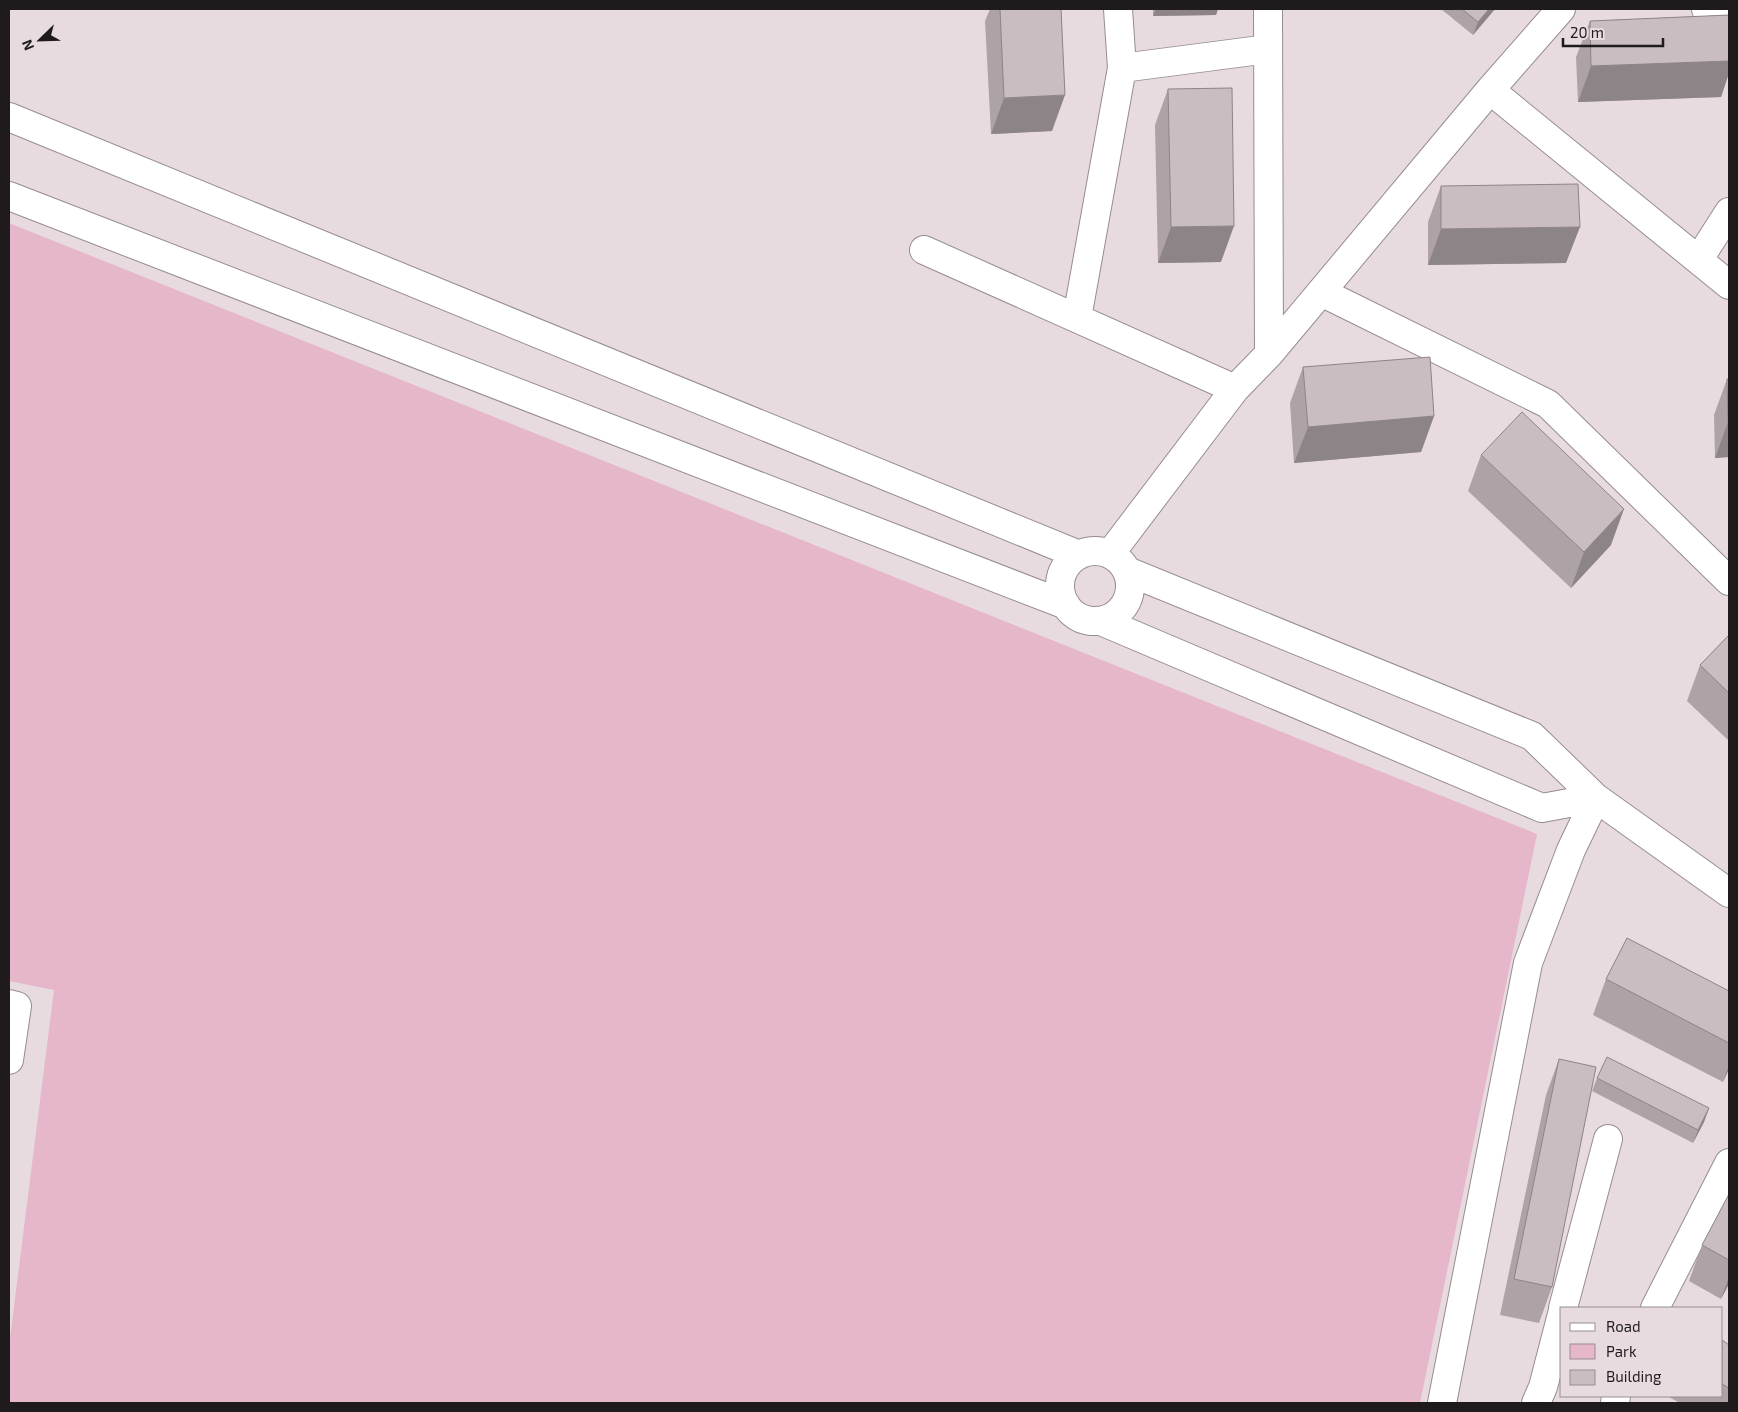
<svg xmlns="http://www.w3.org/2000/svg" width="1738" height="1412" viewBox="0 0 1738 1412" font-family="'Exo 2',sans-serif">
  <rect width="100%" height="100%" fill="#e7dbe0"/>
  <!-- green -->
  <path fill="#e6b6cb" d="M 9,223 L 1537,834 L 1420,1403 L 9,1403 L 9,1346 L 54,990 L 9,981 Z"/>
  <g fill="none" stroke-linecap="round" stroke-linejoin="round">
    <!-- minor casing -->
    <g stroke="#978c90" stroke-width="30">
      <path id="minor" d="M 1268,9 L 1269,354
        M 1706,9 L 1729,24
        M 1122,68 L 1268,49
        M 1490,90 L 1729,285
        M 9,117 L 1079,555
        M 9,196 L 1066,605
        M 924,250 L 1235,389
        M 1699,259 L 1729,212
        M 1321,292 L 1548,404 L 1729,581
        M 1077,318 L 1122,68 L 1118,9
        M1060 586a35 35 0 1 1 70 0a35 35 0 1 1-70 0Z
        M 1110,554 L 1235,389 L 1269,354 L 1490,90 L 1561,9
        M 1127,571 L 1532,736 L 1596,798 L 1729,893
        M 1101,621 L 1542,808 L 1596,798
        M 9,1004 L 17,1006 L 9,1060
        M 1563,1308 L 1608,1139
        M 1655,1308 L 1729,1163
        M 1442,1403 L 1528,963 L 1571,850 L 1596,798
        M 1536,1403 L 1543,1387 L 1562,1314
        M 1615,1403 L 1616,1396"/>
    </g>
    <!-- minor -->
    <use href="#minor" stroke="#fff" stroke-width="28"/>
  </g>
  <!-- wall -->
  <path fill="#ada3a7" d="M 990,9 L 1061,9 L 1052,131 L 991,134 L 985,21 Z
    M 1153,9 L 1218,9 L 1216,15 L 1153,16 Z
    M 1441,9 L 1495,9 L 1473,35 Z
    M 1729,15 L 1729,73 L 1721,97 L 1578,102 L 1576,57 L 1590,21 Z
    M 1168,89 L 1221,262 L 1158,263 L 1155,125 Z
    M 1441,186 L 1566,263 L 1428,265 L 1428,222 Z
    M 1303,367 L 1434,416 L 1421,452 L 1294,463 L 1290,403 Z
    M 1727,379 L 1729,379 L 1729,457 L 1715,458 L 1714,415 Z
    M 1481,455 L 1611,545 L 1571,588 L 1468,491 Z
    M 1729,635 L 1729,741 L 1687,701 L 1700,665 Z
    M 1606,979 L 1729,991 L 1729,1069 L 1723,1082 L 1593,1015 Z
    M 1559,1059 L 1552,1287 L 1539,1323 L 1500,1315 L 1546,1095 Z
    M 1597,1078 L 1709,1108 L 1704,1122 L 1693,1143 L 1592,1091 Z
    M 1729,1194 L 1729,1284 L 1721,1299 L 1689,1281 L 1702,1245 Z
    M 1722,1340 L 1729,1345 L 1729,1403 L 1680,1403 L 1667,1396 L 1722,1396 Z"/>
  <!-- shaded-wall -->
  <path fill="#8d8488" d="M 1156,9 L 1218,9 L 1216,15 L 1153,16 Z
    M 1489,9 L 1495,9 L 1473,35 L 1478,22 Z
    M 1729,61 L 1729,73 L 1721,97 L 1578,102 L 1591,66 Z
    M 1065,95 L 1052,131 L 991,134 L 1004,98 Z
    M 1234,226 L 1221,262 L 1158,263 L 1171,227 Z
    M 1580,227 L 1566,263 L 1428,265 L 1441,229 Z
    M 1434,416 L 1421,452 L 1294,463 L 1308,427 Z
    M 1728,422 L 1729,422 L 1729,457 L 1715,458 Z
    M 1624,509 L 1611,545 L 1571,588 L 1584,552 Z
    M 1729,1065 L 1729,1069 L 1723,1082 Z
    M 1709,1108 L 1704,1122 L 1693,1143 L 1698,1130 Z
    M 1729,1277 L 1729,1284 L 1721,1299 Z"/>
  <!-- building -->
  <path fill="#c9bdc2" stroke="#8d8488" d="M 1000,9 L 1061,9 L 1065,95 L 1004,98 Z
    M 1462,9 L 1489,9 L 1478,22 Z
    M 1729,15 L 1729,61 L 1591,66 L 1590,21 Z
    M 1232,88 L 1234,226 L 1171,227 L 1168,89 Z
    M 1578,184 L 1580,227 L 1441,229 L 1441,186 Z
    M 1430,357 L 1434,416 L 1308,427 L 1303,367 Z
    M 1727,379 L 1729,379 L 1729,422 L 1728,422 Z
    M 1522,412 L 1624,509 L 1584,552 L 1481,455 Z
    M 1729,635 L 1729,693 L 1700,665 Z
    M 1627,938 L 1729,991 L 1729,1043 L 1606,979 Z
    M 1607,1057 L 1709,1108 L 1698,1130 L 1597,1078 Z
    M 1559,1059 L 1596,1067 L 1552,1287 L 1514,1279 Z
    M 1729,1194 L 1729,1260 L 1702,1245 Z
    M 1722,1340 L 1729,1345 L 1729,1388 L 1722,1384 Z"/>
  <!-- border -->
  <rect width="1738" height="1412" fill="none" stroke="#1f1b1d" stroke-width="20"/>
  <!-- legend -->
  <rect x="1560" y="1307" width="162" height="90" fill="#e7dbe0" stroke="#978e92"/>
  <rect x="1570" y="1323" width="25" height="8" fill="#ffffff" stroke="#978e92"/>
  <text x="1606" y="1332" font-size="15" fill="#1f1b1d">Road</text>
  <rect x="1570" y="1344" width="25" height="15" fill="#e6b6cb" stroke="#978e92"/>
  <text x="1606" y="1357" font-size="15" fill="#1f1b1d">Park</text>
  <rect x="1570" y="1370" width="25" height="15" fill="#c9bdc2" stroke="#978e92"/>
  <text x="1606" y="1382" font-size="15" fill="#1f1b1d">Building</text>
  <!-- north arrow -->
  <g transform="translate(40 40) rotate(247)" stroke="#e7dbe0" stroke-width="4" paint-order="stroke">
  <path d="M0-4L9 19L0 12L-9 19Z" fill="#1f1b1d"/>
  <text y="-8" font-size="14" font-weight="bold" text-anchor="middle" fill="#1f1b1d">N</text>
  </g>
  <!-- scale -->
  <path d="M1563 38v8h100v-8" fill="none" stroke="#1f1b1d" stroke-width="2.5"/>
  <text x="1570" y="38" font-size="15" fill="#1f1b1d" stroke="#e7dbe0" stroke-width="4" paint-order="stroke">20 m</text>
</svg>
